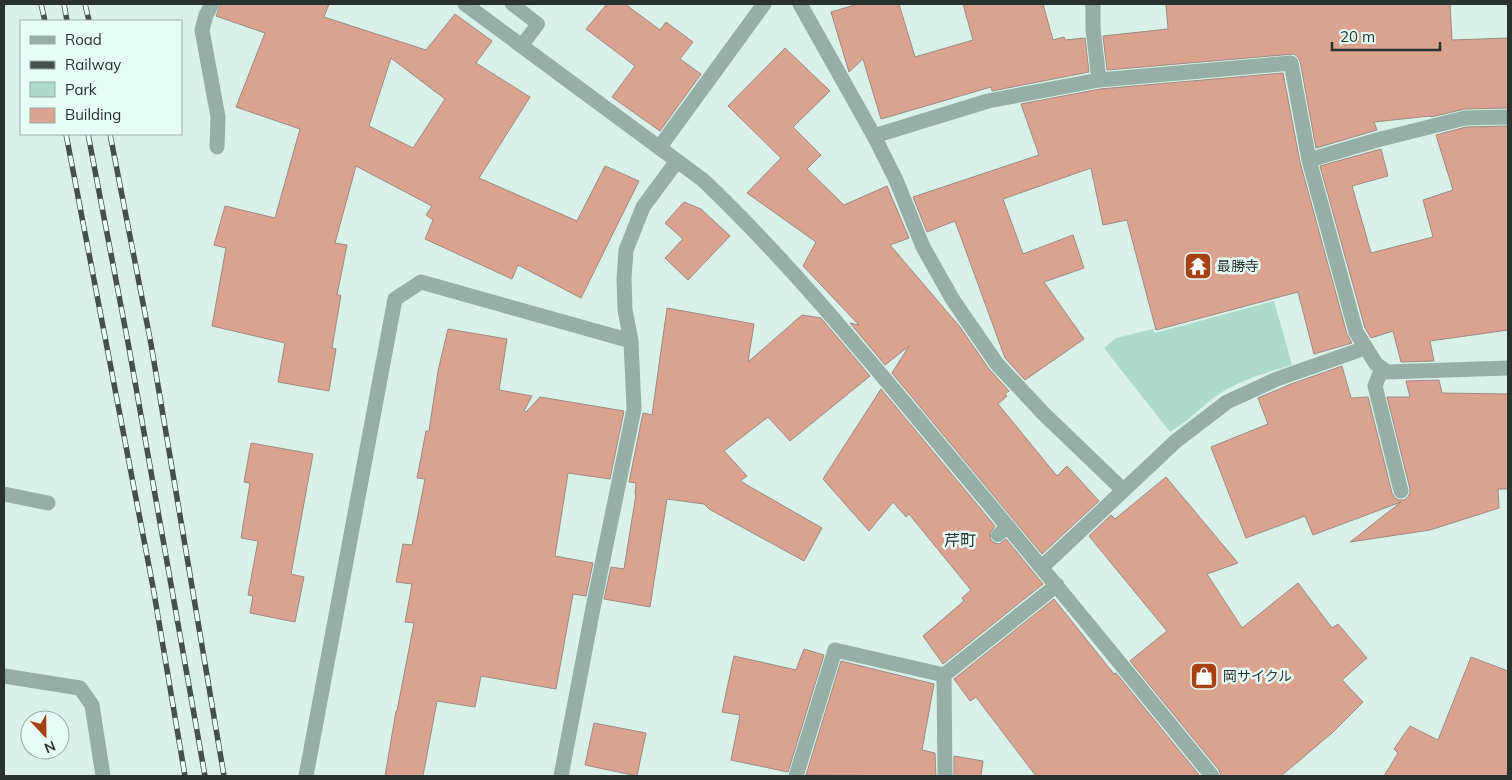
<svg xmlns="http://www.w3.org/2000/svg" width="1512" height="780" viewBox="0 0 1512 780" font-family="Mulish,'Noto Sans JP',sans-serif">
  <rect width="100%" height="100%" fill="#daf1e9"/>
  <!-- green -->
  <path fill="#addacb" d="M 1274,301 L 1292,365 C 1266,373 1239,380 1216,396 C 1200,408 1187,422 1170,432 L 1104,348 L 1116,338 L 1153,329 L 1155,333 Z"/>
  <!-- building -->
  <path fill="#d9a390" stroke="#9d8a83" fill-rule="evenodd" d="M 221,4 L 329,4 L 324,17 L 426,50 L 455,14 L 492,41 L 476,63 L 530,97 L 479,178 L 577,221 L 605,166 L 639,181 L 581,298 L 518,265 L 512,279 L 425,239 L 433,220 L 426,215 L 432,206 L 356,166 L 335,243 L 347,245 L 337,295 L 341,295 L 332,348 L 336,349 L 329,391 L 278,382 L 285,343 L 212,326 L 226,248 L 214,245 L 225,206 L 275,218 L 300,129 L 236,107 L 265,33 L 216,16 ZM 391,58 L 445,99 L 413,148 L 369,126 Z
    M 607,4 L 625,4 L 660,30 L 666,22 L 693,42 L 680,59 L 701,74 L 660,131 L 612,97 L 635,66 L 586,29 Z
    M 858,4 L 899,4 L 915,57 L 973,40 L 963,4 L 1043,4 L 1053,40 L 1064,37 L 1065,40 L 1085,38 L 1089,72 L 992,91 L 991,87 L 881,119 L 863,59 L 849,72 L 831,12 Z
    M 1166,4 L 1450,4 L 1452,40 L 1508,38 L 1508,108 L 1465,109 L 1431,117 L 1430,116 L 1374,122 L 1377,130 L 1316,148 L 1300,61 L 1298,57 L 1294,54 L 1107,70 L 1103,36 L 1168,29 Z
    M 785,48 L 830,91 L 793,127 L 821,155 L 807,169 L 844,205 L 887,186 L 909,238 L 890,245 L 960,327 L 989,369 L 1009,391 L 1005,394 L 1007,396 L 998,404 L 1057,476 L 1067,466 L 1099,501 L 1042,554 L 892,373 L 909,346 L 885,365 L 850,323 L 859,325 L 803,266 L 816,242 L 747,193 L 781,158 L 728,106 Z
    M 1283,73 L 1300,162 L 1347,334 L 1352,343 L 1314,354 L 1298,292 L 1156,330 L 1127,220 L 1103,225 L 1091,168 L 1003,199 L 1023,254 L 1073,235 L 1084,268 L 1044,282 L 1084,339 L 1025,380 L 1005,358 L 955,221 L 927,232 L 913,197 L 1039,155 L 1021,104 L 1100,89 Z
    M 1508,126 L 1508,330 L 1430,341 L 1434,361 L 1401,362 L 1393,331 L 1371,338 L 1365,328 L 1320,166 L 1381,149 L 1388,176 L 1352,186 L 1371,253 L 1433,237 L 1423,200 L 1453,190 L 1436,135 L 1466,127 Z
    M 684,202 L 701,209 L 730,236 L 688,280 L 665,258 L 683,239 L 665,223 Z
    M 667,308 L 754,324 L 748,362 L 802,315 L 821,318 L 870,376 L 790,441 L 768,417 L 724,451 L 747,476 L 740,481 L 822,528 L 804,561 L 709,509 L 704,504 L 667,499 L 650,607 L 604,599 L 611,567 L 624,569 L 636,494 L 635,494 L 636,483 L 629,482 L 643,413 L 652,415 Z
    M 448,329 L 507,339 L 499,390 L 532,396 L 524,411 L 526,412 L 540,397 L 624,411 L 610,479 L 568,473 L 555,556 L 593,563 L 586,596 L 573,594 L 556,689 L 481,676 L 475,707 L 437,701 L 423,776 L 385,776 L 396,711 L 397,711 L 414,623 L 405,622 L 412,584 L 396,582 L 403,544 L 412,545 L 425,479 L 417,478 L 426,431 L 429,431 L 438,371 Z
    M 1342,366 L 1351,398 L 1368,397 L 1392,493 L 1395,498 L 1399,500 L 1404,500 L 1408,497 L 1410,493 L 1410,489 L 1387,397 L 1410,397 L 1406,381 L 1439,380 L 1442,393 L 1508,394 L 1508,489 L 1498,489 L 1499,508 L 1430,530 L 1350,542 L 1401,502 L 1313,535 L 1305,516 L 1246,538 L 1211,447 L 1268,424 L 1258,398 L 1291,384 Z
    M 881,389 L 995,526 L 990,533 L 991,540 L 995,543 L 999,544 L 1006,539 L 1043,584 L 943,664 L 923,636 L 964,601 L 962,598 L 971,590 L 909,514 L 906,517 L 893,502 L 869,531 L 823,479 Z
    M 251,443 L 313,454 L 291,574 L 304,577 L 295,622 L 250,613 L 253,596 L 248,595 L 258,541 L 241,538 L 250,483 L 244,482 Z
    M 1166,477 L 1238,563 L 1207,574 L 1242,628 L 1298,583 L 1332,628 L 1338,624 L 1367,658 L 1342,680 L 1363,702 L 1332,733 L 1281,776 L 1221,776 L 1219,770 L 1130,661 L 1167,631 L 1089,536 L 1111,515 L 1115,519 Z
    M 1054,599 L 1114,674 L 1116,673 L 1200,776 L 1036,776 L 976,697 L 970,701 L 954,679 Z
    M 804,649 L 824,655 L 788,772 L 731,760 L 740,715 L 722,712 L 734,656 L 796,670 Z
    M 1471,657 L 1508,671 L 1508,776 L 1384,776 L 1398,753 L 1394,749 L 1410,726 L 1438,740 Z
    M 841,661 L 934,684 L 922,750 L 935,753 L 936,776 L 806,775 Z
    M 594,723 L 646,733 L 637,776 L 585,765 Z
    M 954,756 L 983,761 L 981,776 L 954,776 Z"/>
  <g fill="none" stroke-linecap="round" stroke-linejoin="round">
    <!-- lane -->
    <path stroke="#95afa6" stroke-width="14" d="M 512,4 L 538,24 L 522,45
      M 998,535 L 1008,526"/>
    <!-- street -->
    <path stroke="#95afa6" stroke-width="15" d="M 212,4 L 206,15 L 202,30 L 218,117 L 217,147
      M 465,4 L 703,180 C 783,256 854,342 924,426 C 1021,542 1117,659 1212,776
      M 800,4 L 874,136 L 896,180 L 923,247 L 953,300 L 997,364 L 1044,414 L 1123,490
      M 1093,4 L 1093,29 L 1099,80
      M 874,136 L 988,101 L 1099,80 L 1291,63 L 1309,160 L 1356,332 L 1376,364 L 1387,372 L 1508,368
      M 659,148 L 764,4
      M 1309,160 L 1377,140 L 1465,118 L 1508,117
      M 1382,368 L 1375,386 L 1401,491
      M 4,494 L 48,503
      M 1042,567 L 1176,441 L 1227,402 L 1277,379 L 1365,348
      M 4,676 L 80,688 L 92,705 L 103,776
      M 306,776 L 395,299 L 421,282 L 631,341
      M 561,776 L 593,608 L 634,409 L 631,341 L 625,310 L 624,279 L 626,250 L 643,207 L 677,161
      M 796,776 L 835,650 L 944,675
      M 945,776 L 944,675 L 1057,585"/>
    <!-- rail casing -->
    <g stroke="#454f4b" stroke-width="5.5">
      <path id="rail" d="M 41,4 L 45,21
        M 64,4 L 67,21
        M 85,4 L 89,21
        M 66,134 L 153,587 L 185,776
        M 88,134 L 129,348 L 205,776
        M 110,134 L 151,344 L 224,776"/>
    </g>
    <!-- rail -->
    <use href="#rail" stroke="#e7fef6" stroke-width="4" stroke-dasharray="11" stroke-linecap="butt"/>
  </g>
  <!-- icons -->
  <defs>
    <g id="temple-square" transform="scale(1.4375)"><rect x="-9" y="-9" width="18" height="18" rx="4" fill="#a74115" stroke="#e7fef6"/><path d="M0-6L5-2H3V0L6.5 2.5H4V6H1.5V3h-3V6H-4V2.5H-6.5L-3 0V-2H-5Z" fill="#fff"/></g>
    <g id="shop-square" transform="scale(1.4375)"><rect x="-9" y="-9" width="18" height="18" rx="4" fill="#a74115" stroke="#e7fef6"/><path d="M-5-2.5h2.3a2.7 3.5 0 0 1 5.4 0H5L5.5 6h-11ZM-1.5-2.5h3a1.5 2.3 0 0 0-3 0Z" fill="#fff"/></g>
  </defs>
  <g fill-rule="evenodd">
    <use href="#temple-square" x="1198" y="266"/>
    <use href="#shop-square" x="1204" y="676"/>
  </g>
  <g text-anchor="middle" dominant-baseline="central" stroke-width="5" stroke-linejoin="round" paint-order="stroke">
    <!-- poi labels -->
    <g font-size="14" fill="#2a322f" stroke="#e7fef6" text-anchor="start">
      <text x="1217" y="266">最勝寺</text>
      <text x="1223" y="676">岡サイクル</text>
    </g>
    <!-- quarter labels -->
    <g font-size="16" fill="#2a322f" stroke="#e7fef6">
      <text x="960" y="540">芹町</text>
    </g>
  </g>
  <!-- border -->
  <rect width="1512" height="780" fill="none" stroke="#2a322f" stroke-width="10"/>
  <!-- legend -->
  <rect x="20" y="20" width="162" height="115" fill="#e7fef6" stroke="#9baca6"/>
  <rect x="30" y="36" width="25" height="8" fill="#95afa6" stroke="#9baca6"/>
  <text x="65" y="45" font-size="15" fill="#2a322f">Road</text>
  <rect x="30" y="61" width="25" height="8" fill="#454f4b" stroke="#9baca6"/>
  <text x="65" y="70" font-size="15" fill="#2a322f">Railway</text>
  <rect x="30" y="82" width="25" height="15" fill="#addacb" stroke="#9baca6"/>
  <text x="65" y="95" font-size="15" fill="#2a322f">Park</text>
  <rect x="30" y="108" width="25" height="15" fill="#d9a390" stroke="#9baca6"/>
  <text x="65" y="120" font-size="15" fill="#2a322f">Building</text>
  <!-- north arrow -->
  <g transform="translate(45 735) rotate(158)"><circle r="24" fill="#e7fef6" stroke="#9baca6"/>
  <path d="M0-4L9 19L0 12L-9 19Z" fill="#a74115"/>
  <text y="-8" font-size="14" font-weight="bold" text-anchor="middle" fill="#2a322f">N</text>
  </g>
  <!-- scale -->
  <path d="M1332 42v8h108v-8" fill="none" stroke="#2a322f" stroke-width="2.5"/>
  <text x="1340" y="42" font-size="15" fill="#2a322f" stroke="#e7fef6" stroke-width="4" paint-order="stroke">20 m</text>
</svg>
